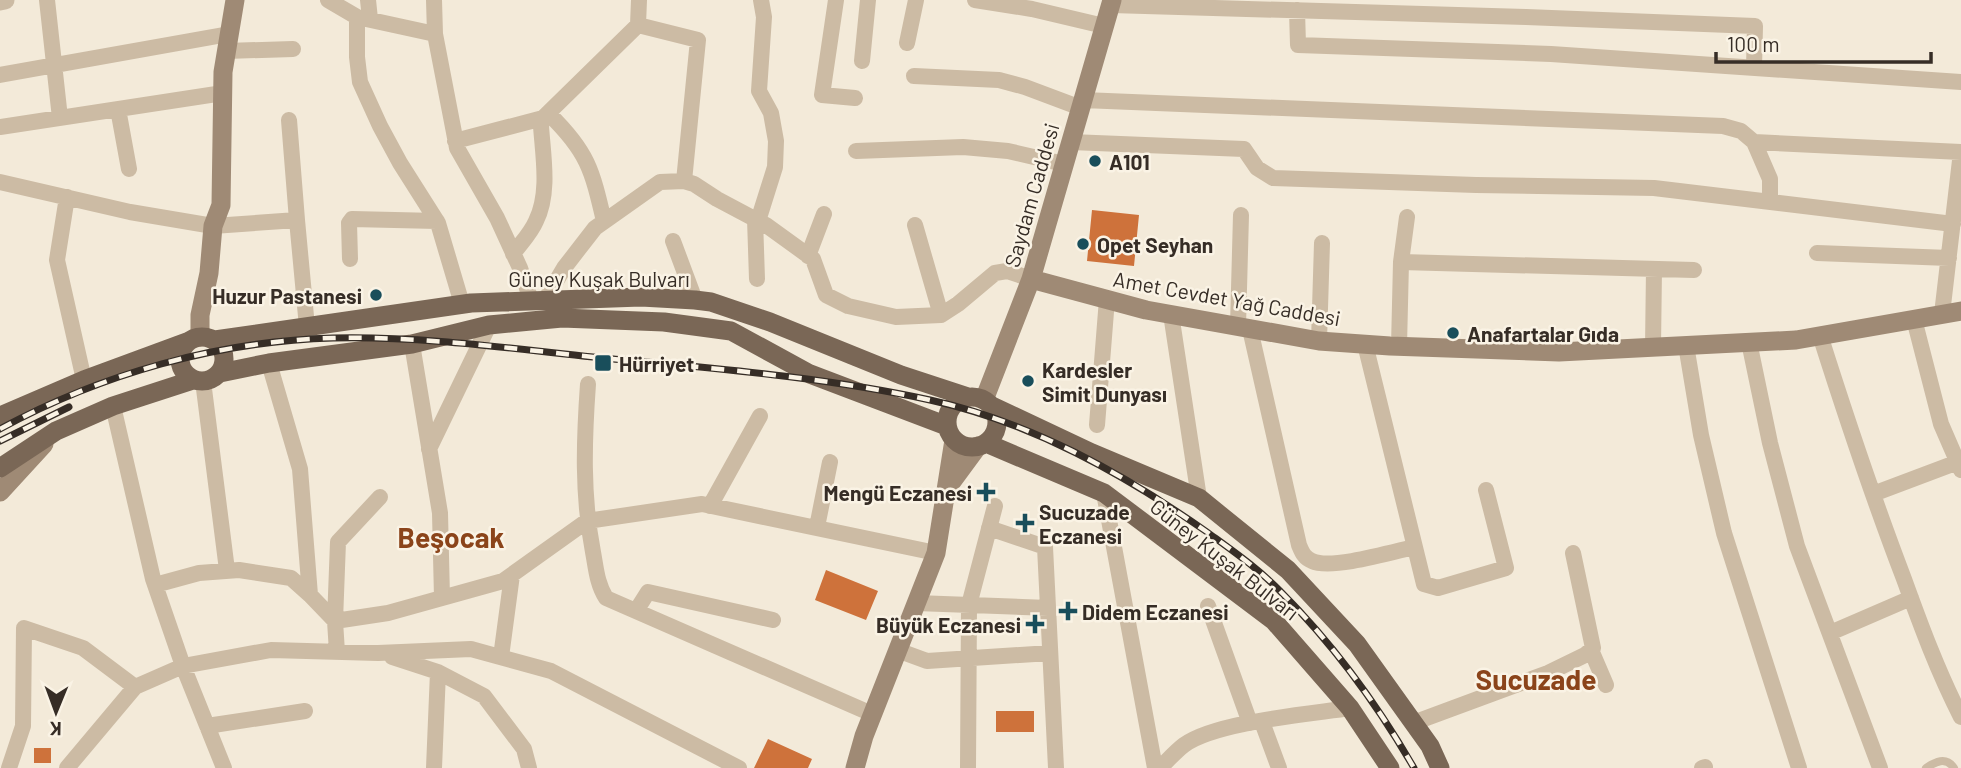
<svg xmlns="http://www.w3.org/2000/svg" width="1961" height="768" viewBox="0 0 1961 768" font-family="Barlow,sans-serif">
  <rect width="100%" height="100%" fill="#f3ead9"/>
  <!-- building -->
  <path fill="#ce723b" d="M 1092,210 L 1139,215 L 1134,266 L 1087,261 Z
    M 826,570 L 878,591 L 866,620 L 815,600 Z
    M 996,711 L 1034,711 L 1034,732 L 996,732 Z
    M 768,739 L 812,759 L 808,768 L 754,768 Z
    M 34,748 L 51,748 L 51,763 L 34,763 Z"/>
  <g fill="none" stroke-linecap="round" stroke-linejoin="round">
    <!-- service -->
    <path stroke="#ccbba4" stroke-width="8" d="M 1926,768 C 1935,762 1946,756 1954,768"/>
    <!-- minor -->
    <path stroke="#ccbba4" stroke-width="16" d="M 47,0 L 60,118
      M 328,0 L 357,17 L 435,34
      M 368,0 L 370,19
      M 434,0 L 435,34 L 457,148 L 497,218 L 520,268 L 531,300
      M 836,0 L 822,95 L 855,98
      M 975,0 L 1032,9 L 1104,26
      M 1111,5 L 1526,17 L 1755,26 L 1754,68
      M 1297,10 L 1298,45 L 1551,54 L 1961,82
      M 357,17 L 357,57 L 360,82 L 380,126 L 400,163 L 438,223 L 462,304
      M 638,25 L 698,40 L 684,181
      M 907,43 L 916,0
      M 226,51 L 293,49
      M 862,61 L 868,0
      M 0,75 L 229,34
      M 914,76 L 999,80 L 1025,87 L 1081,108
      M 1083,100 L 1723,126 L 1741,131 L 1754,142 L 1770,179 L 1770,202
      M 118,109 L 129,169
      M 549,114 C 588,152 592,170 604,221
      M 0,127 L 223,93
      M 455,141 L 543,118
      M 1071,142 L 1244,149 L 1257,168 L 1273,178 L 1476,185 L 1654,188 L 1953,224
      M 1754,142 L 1961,152
      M 856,151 L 963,147 L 1008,151 L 1064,164
      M 0,182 L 130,212 L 213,226 L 297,220 L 289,120
      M 67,197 L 57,260 L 84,380
      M 755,219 L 757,279
      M 297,220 L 307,327
      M 758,221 L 775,167 L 776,141 L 771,113 L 759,91 L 764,17 L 761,0
      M 915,225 L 941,315
      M 673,241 L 695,300
      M 1817,253 L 1949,258
      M 513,254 C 521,243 531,233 536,221 C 550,193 543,156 541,126 L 543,118 L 638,25 L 639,0
      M 808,256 L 824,214
      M 350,259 L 349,223 L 352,219 L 437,221
      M 1401,262 L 1694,270
      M 545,300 L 564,268 L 595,228 L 660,182 L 684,181 L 694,184 L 717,199 L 766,225 L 813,259 L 826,295 L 848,306 L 896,317 L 941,315 L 958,304 L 995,273 L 1007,271 L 1031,279
      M 1171,314 L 1199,498
      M 1942,314 L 1961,152
      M 1914,319 L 1941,424 L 1961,470
      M 1238,326 L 1241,215
      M 1250,329 L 1299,545 C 1302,552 1304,558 1312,561 C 1331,570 1392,552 1414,547
      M 1820,335 C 1846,417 1873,498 1904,579 C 1921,626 1938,672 1961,717
      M 1319,341 L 1322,243
      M 1749,342 L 1770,443 L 1797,546 L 1880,768
      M 412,344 L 440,513 L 442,598
      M 1365,344 L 1424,584 L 1438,588 L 1506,568 L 1486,490
      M 1686,345 L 1701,435 L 1724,533 L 1799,768
      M 1399,346 L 1401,262 L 1407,217
      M 1653,347 L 1654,269
      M 269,363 L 300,469 L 310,595 L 335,621
      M 203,381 L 227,570
      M 588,384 C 584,440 582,495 593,552 C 596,568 597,584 606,598 L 872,714
      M 113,406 L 153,579 L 183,666 L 224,768
      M 1097,425 L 1107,299
      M 429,449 L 489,325
      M 1104,493 L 1155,768
      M 1873,494 L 1958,462
      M 710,506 L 760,416
      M 817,527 L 830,462
      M 989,528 L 1045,547 L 1056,768
      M 155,585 L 199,573 L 239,570 L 291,578 L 310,595
      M 916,603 L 1048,608
      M 1208,606 L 1250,723
      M 636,611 L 648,592 L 773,620
      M 335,621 L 338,542 L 380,497
      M 1830,633 L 1911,598
      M 897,650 L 927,661 L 1050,653
      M 1591,650 L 1606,685
      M 337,652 L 335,621 L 388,613 L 503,581 L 587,521 L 702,504 L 936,553
      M 392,657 L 438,672 L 484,696 L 524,749 L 529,768
      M 501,657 L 512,575
      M 1262,722 L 1279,768
      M 1413,723 L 1548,673 L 1585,655 L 1593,648 L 1573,553
      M 207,726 L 305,711
      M 9,768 L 23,726 L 24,628 L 83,648 L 135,687
      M 67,768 L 135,687 L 183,666 L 271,650 L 378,653 L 471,649 L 551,671 L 739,768
      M 434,768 L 438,672
      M 968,768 L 969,605 L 995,506
      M 1160,768 C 1168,760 1176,751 1184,745 C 1215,722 1310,714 1350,708
      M 1702,768 L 1705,767"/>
    <!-- tertiary -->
    <path stroke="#ccbba4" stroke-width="19" d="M 0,1 L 5,0"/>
    <!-- secondary -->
    <path stroke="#9f8a75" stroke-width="19" d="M 1031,279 L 1146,310 L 1319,341 L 1390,346 L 1559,352 L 1796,340 L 1961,311
      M 200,337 L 200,315 L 209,273 L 213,226 L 221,205 L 223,72 L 235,0
      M 984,400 L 1031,279 L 1112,0
      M 950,484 L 978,446
      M 0,492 L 44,444
      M 855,768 L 864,736 L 936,553 L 954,440"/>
    <!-- primary -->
    <path stroke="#7a6756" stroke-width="19" d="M180 359a22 22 0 1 1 44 0a22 22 0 1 1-44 0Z
      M 215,340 L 471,303 L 641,297 L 695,300 L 711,302 L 770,322 L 901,375 L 968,397
      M 220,373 L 269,363 L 412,344 L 489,325 L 562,318 L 664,322 L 731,331 L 810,374 L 947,426
      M947 422a25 25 0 1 1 50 0a25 25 0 1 1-50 0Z
      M 990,405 L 1092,453 L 1199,498 L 1288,570 L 1357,644 L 1430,746 L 1440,768
      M 0,416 L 84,380 L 187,342
      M 986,443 L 1104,493 L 1274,621 L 1350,708 L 1390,768
      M 0,468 L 56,431 L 113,406 L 193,380"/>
    <!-- rail casing -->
    <g stroke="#362d26" stroke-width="7">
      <path id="rail" d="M 0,429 C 101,374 218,341 333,338 C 420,336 507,348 593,357 C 706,368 820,376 930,400 C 1031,422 1124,474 1207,532 C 1233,551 1259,569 1281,592 C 1333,644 1377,704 1414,768
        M 0,441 L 69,407"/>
    </g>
    <!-- rail -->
    <use href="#rail" stroke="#faf3e5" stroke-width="4.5" stroke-dasharray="13" stroke-linecap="butt"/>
  </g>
  <!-- markers -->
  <g fill="#194e5b" stroke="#faf3e5" stroke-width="2.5">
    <circle cx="1095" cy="161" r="7"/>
    <circle cx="1083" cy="244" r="7"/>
    <circle cx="376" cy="295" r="7"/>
    <circle cx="1453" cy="333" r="7"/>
    <rect x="594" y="354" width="18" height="18" rx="3.5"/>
    <circle cx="1028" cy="381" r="7"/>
    <path d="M982.5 481.5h7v7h7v7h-7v7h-7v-7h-7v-7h7z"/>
    <path d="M1021.5 512.5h7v7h7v7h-7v7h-7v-7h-7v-7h7z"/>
    <path d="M1064.5 600.5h7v7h7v7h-7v7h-7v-7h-7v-7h7z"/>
    <path d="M1031.5 613.5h7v7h7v7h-7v7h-7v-7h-7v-7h7z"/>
  </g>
  <g text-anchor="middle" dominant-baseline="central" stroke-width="5" stroke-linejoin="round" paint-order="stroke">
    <!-- poi labels -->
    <g font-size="21" font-weight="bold" fill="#362d26" stroke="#faf3e5" text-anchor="start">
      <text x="1109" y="161">A101</text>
      <text x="1097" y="244">Opet Seyhan</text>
      <text x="362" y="295" text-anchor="end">Huzur Pastanesi</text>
      <text x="1467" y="333">Anafartalar Gıda</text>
      <text x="619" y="363">Hürriyet</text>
      <text x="1042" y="369">Kardesler<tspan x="1042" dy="24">Simit Dunyası</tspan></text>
      <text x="972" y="492" text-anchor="end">Mengü Eczanesi</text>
      <text x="1039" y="511">Sucuzade<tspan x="1039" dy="24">Eczanesi</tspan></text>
      <text x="1082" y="611">Didem Eczanesi</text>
      <text x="1021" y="624" text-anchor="end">Büyük Eczanesi</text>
    </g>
    <!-- street labels -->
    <g font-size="21" fill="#362d26" stroke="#faf3e5">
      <text transform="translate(1031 195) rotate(-74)">Saydam Caddesi</text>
      <text x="599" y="278">Güney Kuşak Bulvarı</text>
      <text transform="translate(1227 298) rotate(10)">Amet Cevdet Yağ Caddesi</text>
      <text transform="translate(1225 559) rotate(38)">Güney Kuşak Bulvarı</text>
    </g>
    <!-- district labels -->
    <g font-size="28" font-weight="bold" fill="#8b441a" stroke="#faf3e5">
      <text x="451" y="537">Beşocak</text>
      <text x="1536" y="679">Sucuzade</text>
    </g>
  </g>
  <!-- north arrow -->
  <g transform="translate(56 712) rotate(181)" stroke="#faf3e5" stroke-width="5" paint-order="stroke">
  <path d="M0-5L12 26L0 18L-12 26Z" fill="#362d26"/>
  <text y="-10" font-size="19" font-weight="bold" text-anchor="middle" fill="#362d26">K</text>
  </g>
  <!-- scale -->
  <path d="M1716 52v10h215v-10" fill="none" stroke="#362d26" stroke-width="3.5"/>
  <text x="1727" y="52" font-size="21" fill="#362d26" stroke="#faf3e5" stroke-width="5" paint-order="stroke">100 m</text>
</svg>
